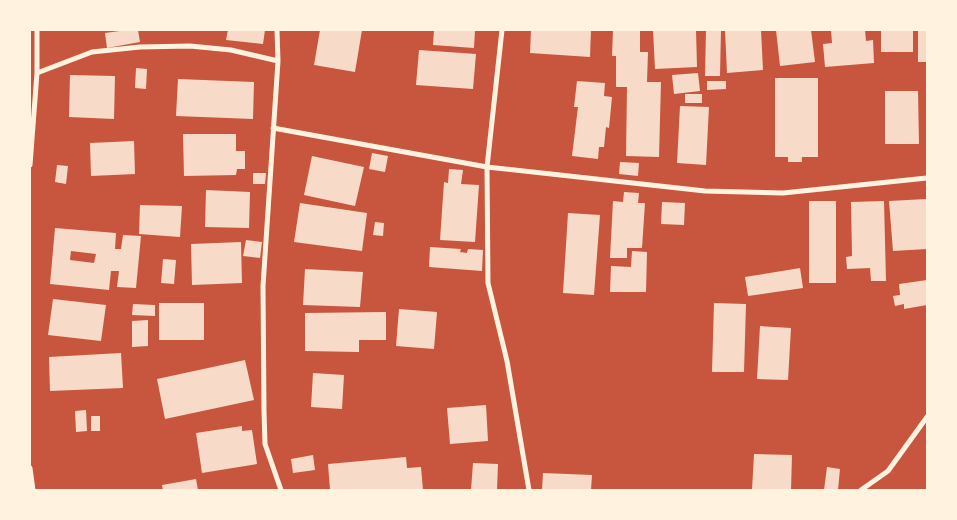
<svg xmlns="http://www.w3.org/2000/svg" width="957" height="520" viewBox="0 0 957 520" font-family="Rubik,sans-serif">
  <rect width="100%" height="100%" fill="#c8553d"/>
  <!-- building -->
  <path fill="#f7dbc8" fill-rule="evenodd" d="M 127,30 L 138,30 L 140,42 L 107,48 L 105,33 Z
    M 228,30 L 265,30 L 263,44 L 226,40 Z
    M 320,30 L 362,30 L 355,72 L 314,65 Z
    M 434,30 L 475,30 L 474,48 L 433,45 Z
    M 531,30 L 591,30 L 590,57 L 530,53 Z
    M 613,30 L 640,30 L 640,52 L 648,52 L 647,82 L 661,82 L 659,157 L 626,156 L 627,87 L 616,87 L 616,56 L 612,56 Z
    M 653,30 L 696,30 L 697,67 L 655,69 Z
    M 706,30 L 721,30 L 720,76 L 705,76 Z
    M 725,30 L 761,30 L 763,70 L 727,73 Z
    M 776,30 L 811,30 L 815,62 L 780,66 Z
    M 831,30 L 865,30 L 866,41 L 873,40 L 874,63 L 825,67 L 823,44 L 832,43 Z
    M 881,30 L 913,30 L 913,52 L 881,52 Z
    M 918,30 L 927,30 L 927,62 L 918,62 Z
    M 419,50 L 476,54 L 473,89 L 416,85 Z
    M 136,68 L 147,69 L 146,89 L 135,88 Z
    M 698,73 L 700,91 L 674,94 L 672,75 Z
    M 70,75 L 115,76 L 114,119 L 69,117 Z
    M 775,78 L 818,78 L 818,157 L 802,157 L 802,162 L 788,162 L 788,157 L 775,157 Z
    M 178,79 L 254,82 L 253,119 L 176,116 Z
    M 577,81 L 605,83 L 604,96 L 612,97 L 609,128 L 606,127 L 604,147 L 599,147 L 598,159 L 572,156 L 578,107 L 574,107 Z
    M 707,81 L 726,81 L 726,89 L 707,90 Z
    M 885,91 L 918,91 L 919,144 L 885,144 Z
    M 685,94 L 702,94 L 702,103 L 685,103 Z
    M 680,106 L 709,107 L 706,165 L 677,163 Z
    M 183,134 L 236,134 L 236,151 L 245,151 L 245,169 L 237,169 L 236,175 L 184,176 Z
    M 134,141 L 135,174 L 91,176 L 90,143 Z
    M 372,153 L 388,156 L 385,172 L 369,169 Z
    M 312,156 L 364,167 L 355,206 L 304,195 Z
    M 620,162 L 639,163 L 638,176 L 619,174 Z
    M 57,165 L 68,166 L 66,184 L 55,182 Z
    M 449,169 L 463,170 L 461,184 L 479,185 L 475,242 L 440,240 L 444,182 L 448,183 Z
    M 253,173 L 266,173 L 265,184 L 253,184 Z
    M 206,190 L 250,192 L 249,228 L 205,227 Z
    M 624,192 L 639,193 L 638,203 L 645,203 L 642,248 L 627,248 L 627,258 L 610,258 L 613,201 L 623,202 Z
    M 926,199 L 927,249 L 893,251 L 889,201 Z
    M 809,201 L 836,201 L 836,283 L 809,283 Z
    M 884,201 L 886,281 L 871,281 L 870,268 L 847,269 L 846,257 L 852,256 L 851,202 Z
    M 662,202 L 685,203 L 684,225 L 661,224 Z
    M 300,203 L 367,213 L 362,251 L 294,242 Z
    M 140,205 L 182,206 L 180,237 L 139,234 Z
    M 568,213 L 600,215 L 594,295 L 563,293 Z
    M 375,222 L 384,223 L 383,236 L 373,235 Z
    M 55,228 L 116,233 L 115,249 L 121,249 L 123,235 L 141,236 L 136,288 L 117,287 L 119,271 L 111,271 L 109,290 L 50,284 ZM 71,251 L 96,254 L 94,263 L 70,260 Z
    M 246,240 L 262,242 L 260,258 L 243,256 Z
    M 241,242 L 242,283 L 192,285 L 191,244 Z
    M 430,247 L 461,249 L 460,252 L 467,253 L 468,249 L 483,250 L 482,271 L 429,267 Z
    M 632,251 L 647,252 L 646,292 L 610,292 L 611,266 L 631,267 Z
    M 163,259 L 176,260 L 174,284 L 161,283 Z
    M 800,268 L 803,288 L 748,296 L 745,277 Z
    M 305,269 L 363,272 L 360,307 L 303,305 Z
    M 927,280 L 927,305 L 904,309 L 904,304 L 895,306 L 893,296 L 900,295 L 899,284 Z
    M 53,299 L 106,305 L 101,341 L 48,335 Z
    M 159,303 L 204,303 L 204,340 L 159,340 Z
    M 714,303 L 746,304 L 744,372 L 712,372 Z
    M 133,304 L 155,305 L 155,316 L 132,315 Z
    M 399,309 L 437,312 L 434,349 L 396,346 Z
    M 386,312 L 386,340 L 359,340 L 359,352 L 305,351 L 305,313 Z
    M 148,320 L 148,346 L 132,347 L 132,321 Z
    M 760,326 L 791,328 L 788,380 L 757,379 Z
    M 121,353 L 123,388 L 50,391 L 49,357 Z
    M 245,360 L 254,400 L 165,419 L 157,379 Z
    M 313,373 L 344,375 L 342,409 L 311,407 Z
    M 486,405 L 488,441 L 450,444 L 447,408 Z
    M 86,410 L 87,431 L 76,432 L 75,411 Z
    M 91,416 L 100,416 L 100,431 L 91,431 Z
    M 242,426 L 242,431 L 252,430 L 257,464 L 202,473 L 196,433 Z
    M 754,454 L 792,455 L 791,490 L 752,490 Z
    M 313,455 L 315,470 L 293,473 L 291,459 Z
    M 406,457 L 407,468 L 421,467 L 423,490 L 330,490 L 328,464 Z
    M 473,463 L 498,464 L 497,490 L 471,490 Z
    M 827,467 L 840,469 L 838,490 L 824,490 Z
    M 543,473 L 592,475 L 591,490 L 542,490 Z
    M 196,479 L 198,490 L 163,490 L 162,485 Z"/>
  <g fill="none" stroke-linecap="round" stroke-linejoin="round">
    <!-- minor -->
    <path stroke="#fff3e0" stroke-width="5" d="M 277,30 L 278,61 L 263,286 L 264,411 L 265,444 L 281,490
      M 502,30 L 487,167 L 488,283 L 507,361 L 529,490
      M 37,73 L 92,52 L 140,47 L 190,46 L 231,50 L 278,61
      M 273,128 L 487,167 L 705,191 L 783,193 L 927,178
      M 30,165 L 37,73 L 37,30
      M 30,468 L 33,490
      M 861,490 L 888,471 L 927,417"/>
  </g>
  <!-- border -->
  <rect width="957" height="520" fill="none" stroke="#fff3e0" stroke-width="62"/>
</svg>
